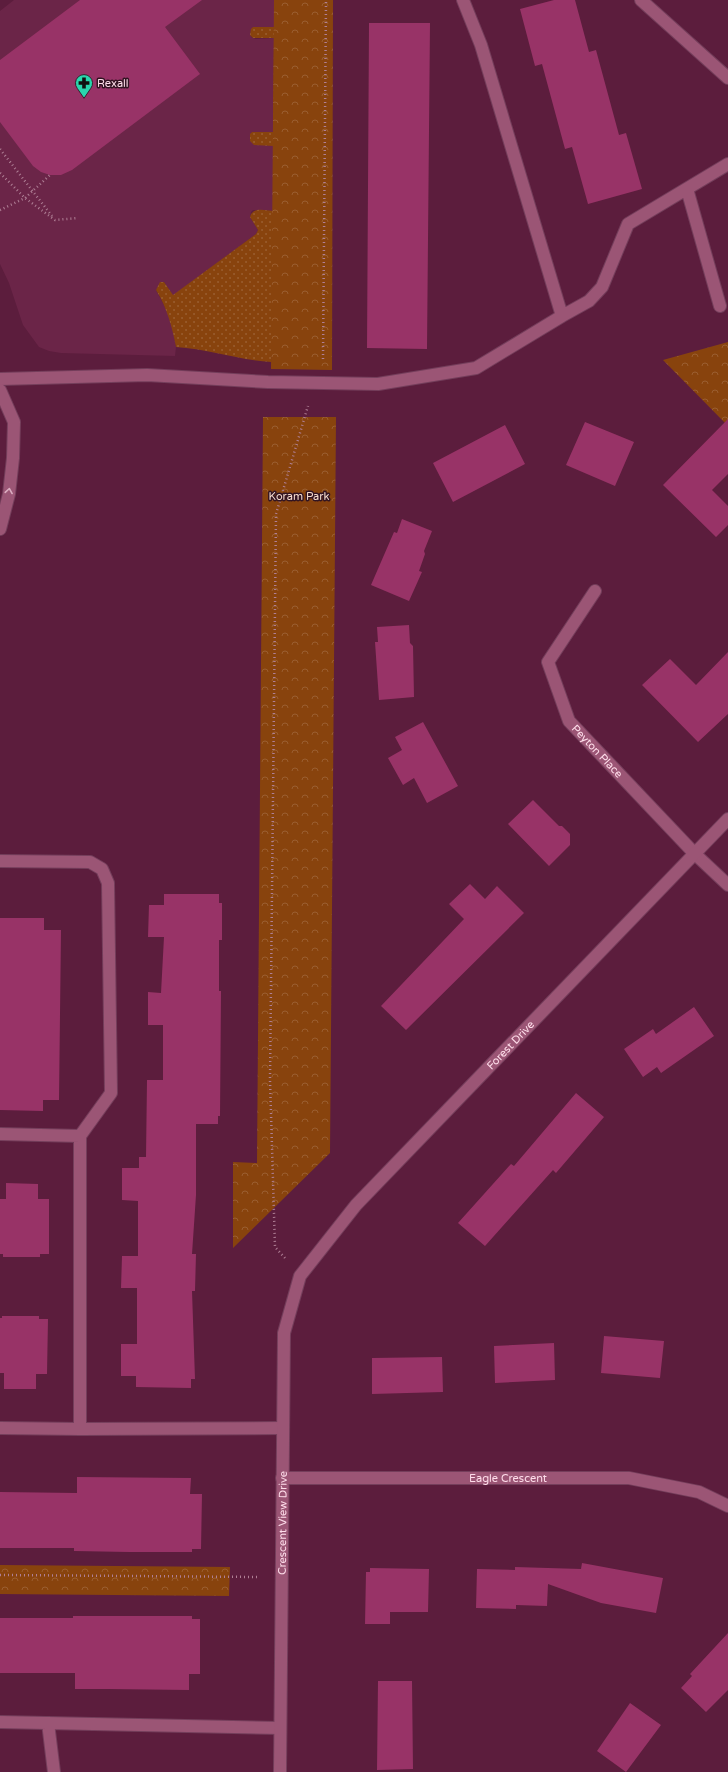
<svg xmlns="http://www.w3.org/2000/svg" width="728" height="1772" viewBox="0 0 728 1772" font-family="'Varela Round',sans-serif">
  <defs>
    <pattern id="grass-dots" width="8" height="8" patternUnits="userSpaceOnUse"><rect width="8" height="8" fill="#88430d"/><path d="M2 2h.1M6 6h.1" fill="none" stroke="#9a5e30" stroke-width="1.8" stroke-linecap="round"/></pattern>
    <pattern id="park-crowns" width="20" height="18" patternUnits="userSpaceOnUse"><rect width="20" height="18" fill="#88430d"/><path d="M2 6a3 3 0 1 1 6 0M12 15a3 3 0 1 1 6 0" fill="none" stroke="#9a5e30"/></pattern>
  </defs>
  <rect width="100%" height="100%" fill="#5c1d3d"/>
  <!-- built -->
  <path fill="#6b2548" d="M 14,0 L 274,0 L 274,27 L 253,27 L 251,37 L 256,39 L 274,38 L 273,132 L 252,132 L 250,135 L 273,145 L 273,211 L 253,210 L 251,212 L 250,217 L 258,230 L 256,234 L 173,296 L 164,282 L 156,290 L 168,313 L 173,328 L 176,347 L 175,356 L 61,353 L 49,351 L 39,347 L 23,325 L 9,283 L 0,264 L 0,11 Z"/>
  <!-- grass -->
  <path fill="url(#grass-dots)" d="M 274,0 L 320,0 L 271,362 C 239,360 208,349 176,347 C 172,326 167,308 156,290 L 160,282 L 164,282 L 173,295 L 256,234 L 258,230 L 250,217 C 252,207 264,210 273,211 L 273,146 L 254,145 L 250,141 L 250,134 L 252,132 L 273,132 L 274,38 L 253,38 L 250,35 L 251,29 L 253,27 L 274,27 Z"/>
  <!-- park -->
  <path fill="url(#park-crowns)" d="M 274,0 L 333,0 L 332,370 L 271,369 Z
    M 728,342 L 728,426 L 663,360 Z
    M 263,417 L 336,417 L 330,1153 L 233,1248 L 233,1162 L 257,1163 Z
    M 0,1565 L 230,1567 L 229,1596 L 0,1594 Z"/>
  <!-- building -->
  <path fill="#983367" d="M 80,0 L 202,0 L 165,27 L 200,74 L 72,170 L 61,175 L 50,175 L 41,172 L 33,166 L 0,122 L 0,60 Z
    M 554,0 L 575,0 L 589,52 L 596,50 L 619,135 L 626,133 L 642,189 L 588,204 L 572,147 L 565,149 L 542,64 L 535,66 L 520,9 Z
    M 369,23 L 430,23 L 427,349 L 367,348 Z
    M 728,419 L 728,474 L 712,490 L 728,506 L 728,525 L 716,537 L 663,485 Z
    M 585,422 L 634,442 L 615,486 L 566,465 Z
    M 505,425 L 525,464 L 453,502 L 433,463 Z
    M 402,519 L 432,531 L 424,551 L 425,554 L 419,571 L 422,572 L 409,601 L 371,585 L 394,532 L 397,533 Z
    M 409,625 L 410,643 L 413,646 L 414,697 L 379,700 L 375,642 L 378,642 L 377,627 Z
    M 728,652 L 728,714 L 698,742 L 642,685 L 670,659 L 696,685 Z
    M 423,722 L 458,786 L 427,803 L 414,778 L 403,785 L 388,758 L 402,750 L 395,737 Z
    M 533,800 L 559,826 L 562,826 L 570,834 L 570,845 L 549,866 L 508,824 Z
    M 470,884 L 485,899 L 497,886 L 524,913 L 406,1030 L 381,1006 L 464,919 L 449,904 Z
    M 164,894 L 219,894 L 219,903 L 222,903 L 222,940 L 219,940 L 219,991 L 221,991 L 220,1116 L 218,1116 L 218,1124 L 196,1124 L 196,1195 L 192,1254 L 196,1254 L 195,1291 L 192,1291 L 195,1379 L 191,1379 L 191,1388 L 136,1387 L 136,1376 L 121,1376 L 121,1344 L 137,1344 L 137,1288 L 121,1288 L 122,1256 L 138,1256 L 138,1201 L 122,1200 L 122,1168 L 139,1168 L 139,1157 L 146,1157 L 147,1080 L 163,1080 L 163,1025 L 148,1025 L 148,992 L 161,993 L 164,937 L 148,937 L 149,905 L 164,905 Z
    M 0,918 L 44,918 L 44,930 L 61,930 L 59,1100 L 43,1100 L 43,1111 L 0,1110 Z
    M 694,1007 L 714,1036 L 661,1073 L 657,1067 L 643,1077 L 624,1049 L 653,1029 L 656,1034 Z
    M 576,1093 L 604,1117 L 556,1173 L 553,1170 L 485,1246 L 458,1223 L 511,1164 L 514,1166 Z
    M 6,1183 L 38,1184 L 38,1199 L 49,1199 L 49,1254 L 40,1254 L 40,1257 L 3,1257 L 3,1254 L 0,1254 L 0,1199 L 6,1199 Z
    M 2,1316 L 39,1316 L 39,1319 L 48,1319 L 47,1374 L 36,1374 L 36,1389 L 4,1389 L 4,1373 L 0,1373 L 0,1318 L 2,1318 Z
    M 604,1336 L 664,1341 L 660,1378 L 601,1373 Z
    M 554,1343 L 555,1380 L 495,1383 L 494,1346 Z
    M 442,1357 L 443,1392 L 372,1394 L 372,1358 Z
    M 77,1477 L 191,1478 L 190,1494 L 202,1494 L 201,1549 L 192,1549 L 192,1552 L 129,1552 L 74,1551 L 74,1548 L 0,1548 L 0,1492 L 77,1493 Z
    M 582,1563 L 663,1578 L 656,1613 L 601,1603 L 548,1584 L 547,1606 L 516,1605 L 516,1609 L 476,1608 L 477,1569 L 515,1570 L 515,1567 L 581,1569 Z
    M 370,1568 L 429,1569 L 428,1612 L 390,1612 L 390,1624 L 365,1624 L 366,1572 L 370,1572 Z
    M 73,1616 L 192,1616 L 192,1619 L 200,1619 L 200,1674 L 189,1674 L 189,1690 L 108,1689 L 75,1689 L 75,1673 L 0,1673 L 0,1618 L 73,1618 Z
    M 728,1633 L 728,1690 L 706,1712 L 681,1688 L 692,1676 L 690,1674 Z
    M 378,1681 L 412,1681 L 413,1769 L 377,1770 Z
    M 630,1703 L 661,1725 L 626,1772 L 597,1751 Z"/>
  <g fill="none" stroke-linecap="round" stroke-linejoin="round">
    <!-- service casing -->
    <g stroke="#743e5b" stroke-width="14">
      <path id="service" d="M 641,0 L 728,78
        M 687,189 L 720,306
        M 562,316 L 589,301 L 602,287 L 628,224 L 728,164
        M 0,379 L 147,375 L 268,382 L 378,384 L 476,368 L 562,316 L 481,45 L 463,0
        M 0,861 L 90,862 L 102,869 L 108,883 L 111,1093 L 80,1136 L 80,1429 L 0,1428
        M 0,1134 L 80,1136
        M 80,1429 L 283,1428
        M 0,1722 L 280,1728
        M 48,1723 L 54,1772"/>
    </g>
    <!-- minor casing -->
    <g stroke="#743e5b" stroke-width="14">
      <g id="minor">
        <path id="s1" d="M 595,591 L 548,662 L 569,721 L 695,854 L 728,885"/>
        <path id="s2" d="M 282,1478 L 629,1478 L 699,1492 L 728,1506"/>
        <path id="s3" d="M 280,1772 L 284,1333 L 300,1276 L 356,1205 L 728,819"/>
      </g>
    </g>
    <!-- tertiary casing -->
    <g stroke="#743e5b" stroke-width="14">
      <path id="tertiary" d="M 0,390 L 14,422 L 13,458 L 9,494 L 0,529"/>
    </g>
    <!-- path -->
    <path stroke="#af7f95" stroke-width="2.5" stroke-dasharray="1 3" stroke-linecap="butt" d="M 0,149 L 52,216
      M 0,173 L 25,198 L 55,220 L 78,218
      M 0,210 L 25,198 L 50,175
      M 323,359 L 326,0
      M 285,1258 L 275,1247 L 270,1080 L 276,514 L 308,406
      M 0,1575 L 259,1577"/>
    <!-- service -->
    <use href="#service" stroke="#9b5575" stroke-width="12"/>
    <!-- minor -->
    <use href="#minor" stroke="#9b5575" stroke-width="12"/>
    <!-- tertiary -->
    <use href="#tertiary" stroke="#9b5575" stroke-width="12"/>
  </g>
  <!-- one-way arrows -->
  <defs><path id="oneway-chevron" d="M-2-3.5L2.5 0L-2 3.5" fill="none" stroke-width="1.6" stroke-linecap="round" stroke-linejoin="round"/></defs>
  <use stroke="#dbadc1" href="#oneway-chevron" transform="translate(9 491) rotate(-81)"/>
  <!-- icons -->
  <defs>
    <g id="pharmacy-pin" transform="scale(0.9)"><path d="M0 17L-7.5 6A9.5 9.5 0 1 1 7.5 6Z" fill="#29d5ad" stroke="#311422"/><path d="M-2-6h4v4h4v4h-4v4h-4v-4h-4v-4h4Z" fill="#111"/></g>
  </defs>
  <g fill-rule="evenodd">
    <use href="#pharmacy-pin" x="84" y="83"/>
  </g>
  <g text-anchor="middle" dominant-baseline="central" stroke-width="3" stroke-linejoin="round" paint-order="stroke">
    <!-- poi labels -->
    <g font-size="11" fill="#feddea" stroke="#311422" text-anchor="start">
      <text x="97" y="83">Rexall</text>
    </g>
    <!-- park labels -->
    <g font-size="11" fill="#f7ddcf" stroke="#311422">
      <text x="299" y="496">Koram Park</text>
    </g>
    <!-- street labels -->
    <g font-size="11" fill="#feddea" stroke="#311422">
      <text stroke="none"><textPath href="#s1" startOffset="189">Peyton Place</textPath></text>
      <text stroke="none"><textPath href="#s3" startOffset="811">Forest Drive</textPath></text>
      <text stroke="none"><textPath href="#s2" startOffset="226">Eagle Crescent</textPath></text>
      <text stroke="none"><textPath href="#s3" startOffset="249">Crescent View Drive</textPath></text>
    </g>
  </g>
</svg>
